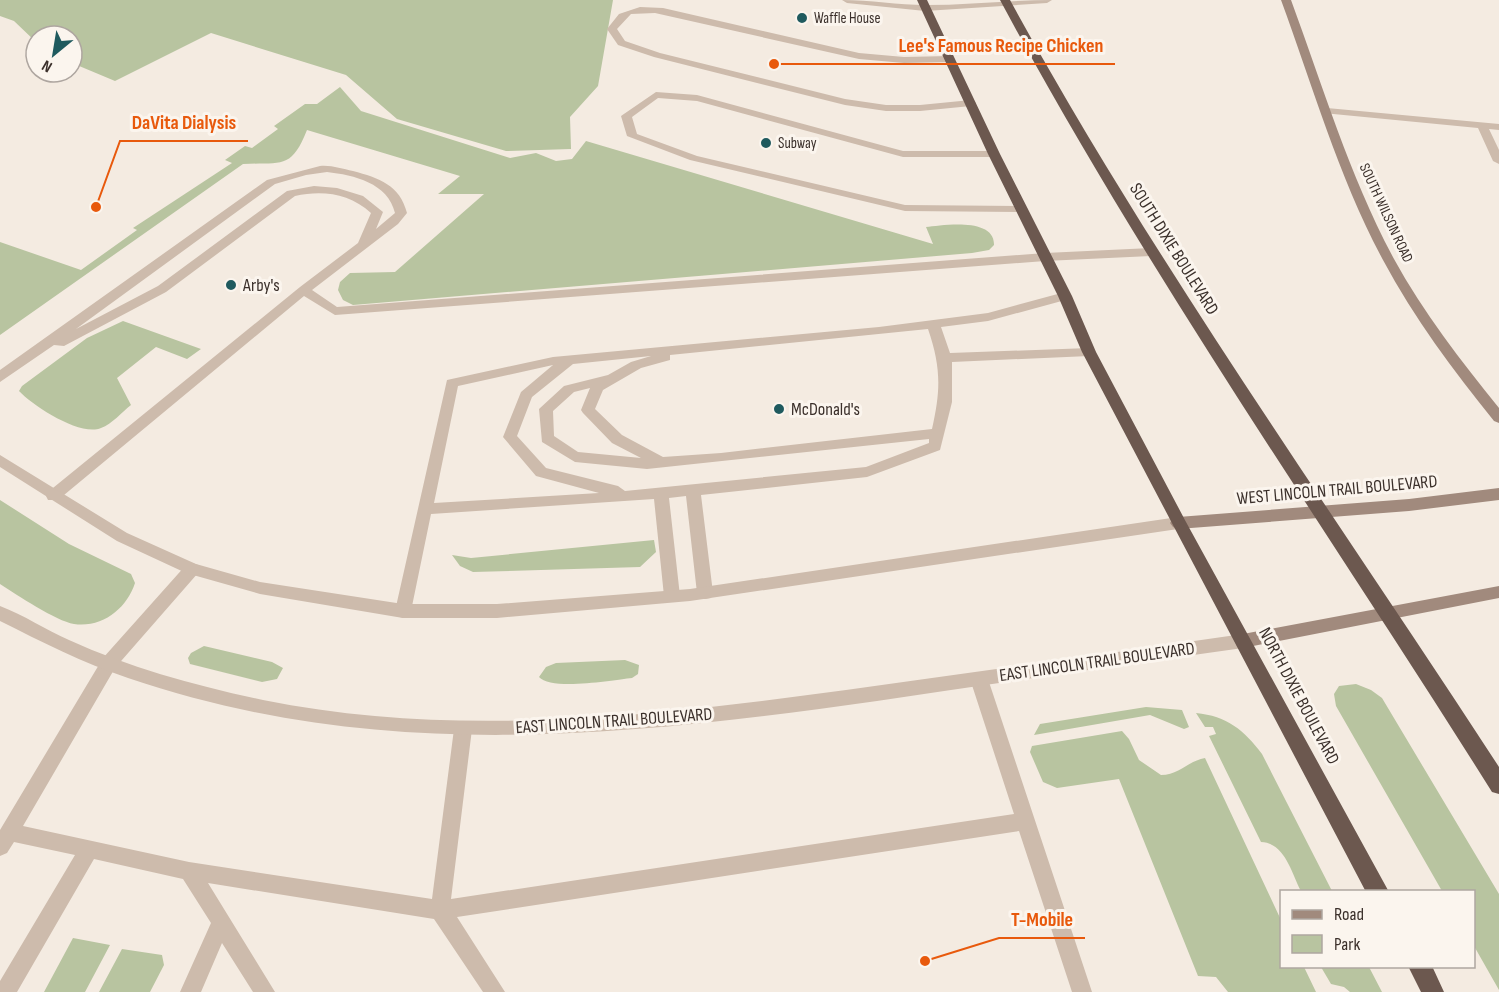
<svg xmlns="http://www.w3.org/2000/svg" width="1499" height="992" viewBox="0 0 1499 992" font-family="'Sofia Sans Condensed',sans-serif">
  <rect width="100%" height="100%" fill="#f4ebe1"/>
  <!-- green -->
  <path fill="#b8c4a0" d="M 0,0 L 613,0 L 598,86 L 570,117 L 571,149 L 506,151 L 397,119 L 346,75 L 211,33 L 115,81 L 72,63 L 72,36 L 36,36 L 36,42 L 14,21 L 0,16 Z
    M 340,87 L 361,111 L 510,158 L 536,153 L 556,161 L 572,159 L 586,141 L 933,244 L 926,227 C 943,225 995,217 994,245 L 989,250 L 972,253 L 353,305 L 343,300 L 338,290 L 340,282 L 350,273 L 395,272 L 484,194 L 438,194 L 460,176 L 307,130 C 291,170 282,162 243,164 L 0,335 L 0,242 L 81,270 L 137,230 L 133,228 L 232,163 L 225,160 L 245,146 L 252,148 L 278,129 L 274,126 L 305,104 L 317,104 Z
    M 123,321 L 201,349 L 187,359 L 156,347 L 117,378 L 131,405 C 122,412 112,424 101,428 C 81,437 33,406 19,391 L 22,386 L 87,338 Z
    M 0,500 L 69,544 L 131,574 L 135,583 C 127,608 103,628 74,624 C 56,621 17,595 0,584 Z
    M 654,540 L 656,552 L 640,567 L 473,572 L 460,566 L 452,555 L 471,558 Z
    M 204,646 L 272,662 L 283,668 L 277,679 L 262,682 L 190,664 L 188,658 L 191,653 Z
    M 625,660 L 639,665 L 638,674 L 632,678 C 614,680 551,691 539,677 L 546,667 L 556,663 Z
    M 1356,684 L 1371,690 L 1382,698 L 1499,894 L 1499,990 L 1474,946 L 1474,892 L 1442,891 L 1336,706 L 1334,694 L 1339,686 Z
    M 1146,707 L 1182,710 L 1189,727 L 1184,729 L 1150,715 L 1034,735 L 1040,724 Z
    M 1196,713 C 1227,716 1244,730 1262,754 L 1332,891 L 1301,891 C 1291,872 1285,843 1261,842 L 1209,736 L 1216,734 L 1213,727 L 1205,727 Z
    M 1122,731 L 1129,739 L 1139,760 L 1161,775 C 1179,775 1188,761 1205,758 L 1281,920 L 1282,966 L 1304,967 L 1316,992 L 1228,992 L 1216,977 L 1198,976 L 1119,779 L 1057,788 L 1043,782 L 1030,752 L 1032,746 Z
    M 73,938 L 110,945 L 85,992 L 44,992 Z
    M 122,949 L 162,955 L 164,965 L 150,992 L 99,992 Z
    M 1321,967 L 1369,967 L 1382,992 L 1350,992 L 1344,987 L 1331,984 Z"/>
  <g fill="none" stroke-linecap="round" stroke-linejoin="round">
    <!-- service -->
    <path fill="#cdbbac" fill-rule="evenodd" d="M 842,0 C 870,0 898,5 926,5 C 968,5 1010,0 1052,0 L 1047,3 L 925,11 L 847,3 Z
      M 640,7 L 663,8 L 859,53 L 904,57 L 950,56 L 955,59 L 950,62 L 904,63 L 859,59 L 655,13 L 631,14 L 617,29 L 625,41 L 660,53 L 845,99 L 886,105 L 920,105 L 971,100 L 976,103 L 971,106 L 920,111 L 886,111 L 845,105 L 654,57 L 618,45 L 607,29 L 619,14 Z
      M 656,92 L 697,95 L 903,151 L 994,151 L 1000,154 L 994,157 L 903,157 L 697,101 L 658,98 L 632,117 L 637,134 L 697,156 L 905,205 L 1022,206 L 1028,209 L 1022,212 L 905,211 L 690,160 L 627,136 L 621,116 Z
      M 1327,108 L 1499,124 L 1499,130 L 1489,129 L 1499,150 L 1499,164 L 1493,161 L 1478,128 L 1323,113 L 1322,111 Z
      M 320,166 C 332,165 342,169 353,171 C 379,178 400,185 407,213 L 398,224 L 312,290 L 337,307 L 1045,253 L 1151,248 L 1157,252 L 1151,256 L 1045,261 L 335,315 L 304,296 L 58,500 L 48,500 L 46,496 L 48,492 L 300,287 L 358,243 L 371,213 C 349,193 322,190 295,196 L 166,292 L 64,346 L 54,345 L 0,382 L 0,370 L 267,180 ZM 327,172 C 354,175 388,183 395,213 L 376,229 L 383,212 L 363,196 L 337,188 L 314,186 L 287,191 L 158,286 L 76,329 L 275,184 L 306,175 Z
      M 1065,292 L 1071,296 L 1069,299 L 988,321 L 941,327 L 950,353 L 1089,348 L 1096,352 L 1089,356 L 952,362 L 952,402 L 940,450 L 867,477 L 701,495 L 713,593 L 711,598 L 705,599 L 699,598 L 697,593 L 686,496 L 669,498 L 680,596 L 678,601 L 672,602 L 666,601 L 664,596 L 654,499 L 431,514 L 411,611 L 409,616 L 403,618 L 397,616 L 395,611 L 447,380 L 553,357 L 879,327 L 988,313 ZM 928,329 C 941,367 941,389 932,429 L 721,453 L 663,457 L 622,435 L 595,409 L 603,390 L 641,368 L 670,360 L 670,355 ZM 651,356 L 631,362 L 608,375 L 564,386 L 539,409 L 542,442 L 575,462 L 647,469 L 929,439 L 929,443 L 866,467 L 625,491 L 618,486 L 546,468 L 517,436 L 532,397 L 573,364 ZM 553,365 L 521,392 L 503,437 L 536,476 L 599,493 L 434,503 L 458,386 ZM 590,388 L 581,410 L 583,413 L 612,443 L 641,458 L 578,452 L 554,436 L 553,411 L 574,392 Z
      M 192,563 L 198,565 L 200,569 L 198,573 L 115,668 L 23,826 L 189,862 L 432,899 L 454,729 L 457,723 L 463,721 L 469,723 L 472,729 L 451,899 L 1014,814 L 970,679 L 973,674 L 979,672 L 985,674 L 988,679 L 1092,992 L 1072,992 L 1019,831 L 457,917 L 505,992 L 483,992 L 434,919 L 208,883 L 275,992 L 253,992 L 222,943 L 201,992 L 180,992 L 211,923 L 183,879 L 94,859 L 17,992 L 0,992 L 0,981 L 75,855 L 14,842 L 7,853 L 0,856 L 0,830 L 103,658 L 186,565 Z"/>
    <!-- tertiary -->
    <path fill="#cdbbac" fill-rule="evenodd" d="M 0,455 L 127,533 L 196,564 L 260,582 L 403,604 L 497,604 L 690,589 L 1178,517 L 1183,519 L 1186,523 L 1183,527 L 1178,529 L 690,601 L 497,618 L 403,618 L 260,594 L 186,573 L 117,541 L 0,467 Z
      M 0,606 C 24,615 46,630 69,640 C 130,668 197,686 263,700 C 456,739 653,716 846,690 C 978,672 1111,653 1243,634 L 1249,636 L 1251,641 L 1249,646 L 1243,648 C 1121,665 999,683 877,701 C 621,737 378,763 128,678 C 83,663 42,642 0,621 Z"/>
    <!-- secondary -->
    <path fill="#a18a7d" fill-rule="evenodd" d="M 1281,0 L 1291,0 C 1323,87 1350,177 1394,259 C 1423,312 1461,361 1499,408 L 1499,423 L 1494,421 C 1453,370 1414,318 1383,260 C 1339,178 1313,87 1281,0 Z
      M 1499,488 L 1499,500 L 1409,511 L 1178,529 L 1173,527 L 1170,523 L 1173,519 L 1178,517 L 1409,499 Z
      M 1499,586 L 1499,598 L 1243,648 L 1237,646 L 1235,641 L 1237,636 L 1243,634 Z"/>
    <!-- trunk -->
    <path fill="#6c584f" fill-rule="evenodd" d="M 917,0 L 927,0 L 1000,154 L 1072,296 L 1096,352 L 1186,522 L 1389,892 L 1366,892 L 1082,352 L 1058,296 L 988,154 Z
      M 1000,0 L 1010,0 C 1156,266 1334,513 1499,767 L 1499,794 L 1492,792 C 1327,529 1147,274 1000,0 Z
      M 1408,966 L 1432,966 L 1444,992 L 1421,992 Z"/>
  </g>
  <!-- markers -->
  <g fill="#1f5a5e" stroke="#fbf5ee" stroke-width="2">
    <circle cx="802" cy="18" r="6"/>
    <circle cx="766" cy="143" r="6"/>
    <circle cx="231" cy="285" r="6"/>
    <circle cx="779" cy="409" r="6"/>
  </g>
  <g text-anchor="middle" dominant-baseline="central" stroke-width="6" stroke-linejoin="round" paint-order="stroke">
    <!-- far-poi labels -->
    <g font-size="15" fill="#3b302b" stroke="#fbf5ee" text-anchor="start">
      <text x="814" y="18">Waffle House</text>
      <text x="778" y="143">Subway</text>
    </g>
    <!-- far-street labels -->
    <g font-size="15" fill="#3b302b" stroke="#fbf5ee">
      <text transform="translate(1386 213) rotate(65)">SOUTH WILSON ROAD</text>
    </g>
    <!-- street labels -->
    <g font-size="18" fill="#3b302b" stroke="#fbf5ee">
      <text transform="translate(1174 249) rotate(58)">SOUTH DIXIE BOULEVARD</text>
      <text transform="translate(1337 490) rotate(-5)">WEST LINCOLN TRAIL BOULEVARD</text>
      <text transform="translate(1097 662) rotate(-8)">EAST LINCOLN TRAIL BOULEVARD</text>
      <text transform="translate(1299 696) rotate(62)">NORTH DIXIE BOULEVARD</text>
      <text transform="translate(614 721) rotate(-4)">EAST LINCOLN TRAIL BOULEVARD</text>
    </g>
    <!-- poi labels -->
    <g font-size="18" fill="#3b302b" stroke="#fbf5ee" text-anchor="start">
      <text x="243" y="285">Arby's</text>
      <text x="791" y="409">McDonald's</text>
    </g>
  </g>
  <!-- callouts -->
  <path fill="none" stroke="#e8590c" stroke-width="2" d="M774 64L886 64H1115M96 207L120 141H248M925 961L999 938H1085"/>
  <g fill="#e8590c" stroke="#fbf5ee" stroke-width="2">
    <circle cx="774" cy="64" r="6"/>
    <circle cx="96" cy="207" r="6"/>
    <circle cx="925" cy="961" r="6"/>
  </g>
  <g font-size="20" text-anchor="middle" font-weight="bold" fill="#e8590c" stroke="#fbf5ee" stroke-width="6" stroke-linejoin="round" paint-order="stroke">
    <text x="1001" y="52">Lee's Famous Recipe Chicken</text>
    <text x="184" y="129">DaVita Dialysis</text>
    <text x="1042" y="926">T-Mobile</text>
  </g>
  <!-- legend -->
  <rect x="1280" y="890" width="195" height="78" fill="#fbf5ee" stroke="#aea6a0" stroke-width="1.5"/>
  <rect x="1292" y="910" width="30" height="9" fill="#a18a7d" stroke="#aea6a0" stroke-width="1.5"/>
  <text x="1334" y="920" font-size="18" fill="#3b302b">Road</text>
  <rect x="1292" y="935" width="30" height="18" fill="#b8c4a0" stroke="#aea6a0" stroke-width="1.5"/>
  <text x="1334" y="950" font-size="18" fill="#3b302b">Park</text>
  <!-- north arrow -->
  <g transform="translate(54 54) rotate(210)"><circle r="28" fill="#fbf5ee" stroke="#aea6a0" stroke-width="1.5"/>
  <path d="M0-4.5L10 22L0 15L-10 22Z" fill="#1f5a5e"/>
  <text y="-9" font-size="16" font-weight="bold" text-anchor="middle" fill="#3b302b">N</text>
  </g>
</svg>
